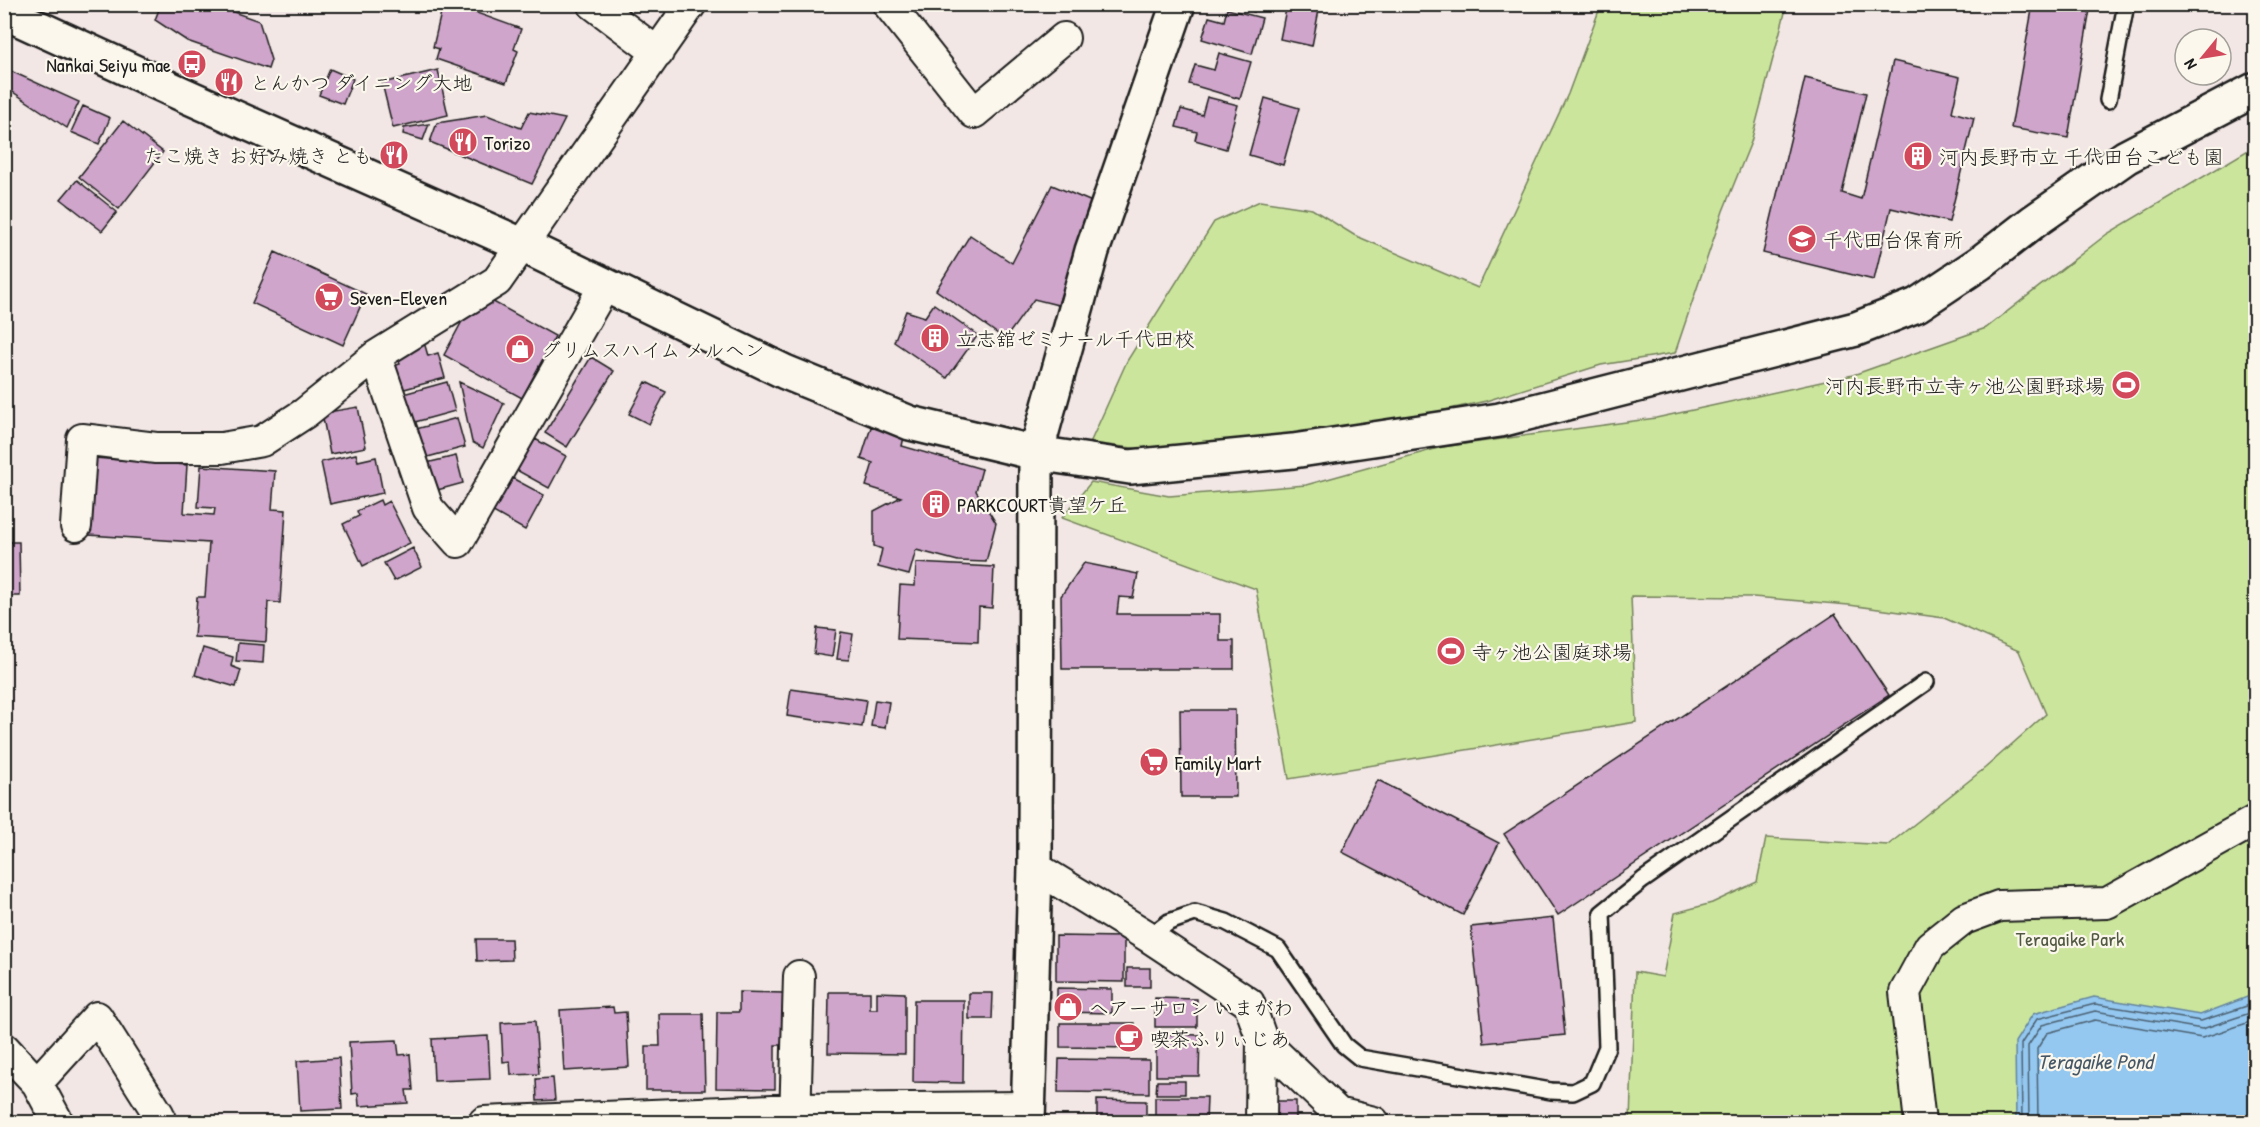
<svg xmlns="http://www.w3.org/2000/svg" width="2260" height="1127" viewBox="0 0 2260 1127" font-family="'Patrick Hand','Klee One',sans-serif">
  <rect width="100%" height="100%" fill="#f2e7e5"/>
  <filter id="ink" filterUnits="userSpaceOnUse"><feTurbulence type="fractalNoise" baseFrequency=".0167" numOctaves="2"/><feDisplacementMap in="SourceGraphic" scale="12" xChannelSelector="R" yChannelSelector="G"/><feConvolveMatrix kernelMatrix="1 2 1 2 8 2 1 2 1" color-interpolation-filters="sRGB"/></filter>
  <g filter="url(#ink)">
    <!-- green -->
    <path fill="#cbe69c" stroke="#74815c" stroke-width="1.5" d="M 1601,5 L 1787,5 L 1751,142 L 1723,211 L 1675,353 L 1601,365 L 1486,401 L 1418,416 L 1304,433 L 1158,451 L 1090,443 L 1127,361 L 1214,222 L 1260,201 L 1312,209 L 1354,235 L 1478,288 L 1568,94 Z
      M 2255,146 L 2255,1122 L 1630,1122 L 1635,972 L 1663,977 L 1675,913 L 1712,903 L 1757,882 L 1766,838 L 1888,845 L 1985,768 L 2046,714 L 2019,651 L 1944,618 L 1849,605 L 1753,597 L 1631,596 L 1636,722 L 1289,779 L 1256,589 L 1062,518 L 1091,482 L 1169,496 L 1306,485 L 1442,447 L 1656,418 L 1853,375 L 1986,328 L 2107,234 Z"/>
    <!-- water -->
    <path fill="#94c8f1" stroke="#64839c" stroke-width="1.5" d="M 2255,994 L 2255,1122 L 2016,1122 L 2015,1042 L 2033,1014 L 2094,997 L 2200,1015 Z"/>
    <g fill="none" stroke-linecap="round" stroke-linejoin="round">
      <!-- shore -->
      <path stroke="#4c6171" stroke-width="1.5" d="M 2022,1122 L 2021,1044 L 2037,1019 L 2095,1004 L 2201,1021 L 2256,1003
        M 2029,1122 L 2028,1046 L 2042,1025 L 2095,1011 L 2202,1029 L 2256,1011
        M 2038,1122 L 2037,1049 L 2047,1033 L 2095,1020 L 2202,1038 L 2256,1020"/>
    </g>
    <!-- building -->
    <path fill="#cfa5cb" stroke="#1c1c1c" stroke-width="1.5" d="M 161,4 L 211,4 L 259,21 L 271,60 L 268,69 L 187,41 L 155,20 Z
      M 443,4 L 452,4 L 521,29 L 514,49 L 518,51 L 506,83 L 436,59 L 439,49 L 433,47 Z
      M 1232,4 L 1256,4 L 1254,12 Z
      M 1287,4 L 1320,5 L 1312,46 L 1280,39 Z
      M 2033,4 L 2091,4 L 2068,138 L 2011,128 Z
      M 1227,9 L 1262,18 L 1252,54 L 1202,39 L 1209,17 L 1224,21 Z
      M 1219,53 L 1251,62 L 1240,99 L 1189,84 L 1195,65 L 1214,70 Z
      M 1893,61 L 1960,77 L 1952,112 L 1974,118 L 1949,222 L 1891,208 L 1874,280 L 1763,253 L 1805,78 L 1866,93 L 1842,193 L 1861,199 Z
      M 4,68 L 79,102 L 67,128 L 4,86 Z
      M 330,69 L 353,79 L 343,104 L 319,95 Z
      M 438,70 L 448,115 L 393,128 L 382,83 Z
      M 1207,97 L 1238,105 L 1226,149 L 1195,140 L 1197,132 L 1176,127 L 1181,109 L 1202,115 Z
      M 1265,98 L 1299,108 L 1283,165 L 1249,155 Z
      M 83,106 L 110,118 L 99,144 L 71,132 Z
      M 529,112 L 565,119 L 532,184 L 430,142 L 437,123 L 487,115 L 521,128 Z
      M 123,121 L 163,152 L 119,209 L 79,177 Z
      M 429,124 L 423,140 L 403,134 L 404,128 Z
      M 77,180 L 117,212 L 102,231 L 61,199 Z
      M 1052,185 L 1092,202 L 1058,305 L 1034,299 L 1005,339 L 936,290 L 970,235 L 1012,263 Z
      M 275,252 L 366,294 L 343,345 L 252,303 Z
      M 488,299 L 555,336 L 522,398 L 444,355 L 467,312 Z
      M 934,304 L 978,335 L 947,378 L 894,342 L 906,311 L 925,317 Z
      M 424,342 L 428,356 L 438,353 L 445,378 L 397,391 L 390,367 L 400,364 L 396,349 Z
      M 591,357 L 614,371 L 567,447 L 545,433 Z
      M 447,382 L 455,411 L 404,425 L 396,396 Z
      M 459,382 L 504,403 L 483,448 L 472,442 Z
      M 646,382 L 666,392 L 649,424 L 629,414 Z
      M 358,407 L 366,447 L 330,454 L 322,413 Z
      M 457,418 L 465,447 L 424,458 L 416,429 Z
      M 871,427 L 904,437 L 902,446 L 982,469 L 976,491 L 996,523 L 986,562 L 958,561 L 916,550 L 909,575 L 878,567 L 882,549 L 874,546 L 874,511 L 901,497 L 866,486 L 873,463 L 861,459 Z
      M 535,439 L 566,456 L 549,488 L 511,467 L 524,445 L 530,448 Z
      M 356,454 L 358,461 L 376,457 L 383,493 L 330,504 L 321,462 Z
      M 456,456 L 463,483 L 430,492 L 422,464 Z
      M 94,458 L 187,465 L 184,513 L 214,515 L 215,508 L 198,507 L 201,466 L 275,471 L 272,509 L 286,510 L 280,603 L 268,602 L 266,642 L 194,637 L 197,597 L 205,597 L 209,543 L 89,535 Z
      M 512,478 L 544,495 L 525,530 L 488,509 L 503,482 L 509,485 Z
      M 380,500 L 382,505 L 389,501 L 410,543 L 363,566 L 343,524 L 359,516 L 357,511 Z
      M 4,542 L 19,542 L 20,596 L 4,596 Z
      M 413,548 L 422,567 L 394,581 L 384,563 Z
      M 916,563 L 994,567 L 992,608 L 979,607 L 978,642 L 897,639 L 900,585 L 915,586 Z
      M 1084,563 L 1138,574 L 1133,598 L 1119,597 L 1117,614 L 1220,614 L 1220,641 L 1234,641 L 1234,669 L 1062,669 L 1061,596 Z
      M 1835,614 L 1889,695 L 1558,915 L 1504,834 Z
      M 817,628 L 836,630 L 832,657 L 814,654 Z
      M 841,632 L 853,634 L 849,660 L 837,659 Z
      M 238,643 L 264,645 L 263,663 L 236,661 Z
      M 203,648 L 233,657 L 231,666 L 241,670 L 236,687 L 195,675 Z
      M 791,689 L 866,700 L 862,727 L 787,716 Z
      M 875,700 L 889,702 L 885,728 L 871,726 Z
      M 1180,710 L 1235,710 L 1236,797 L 1181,797 Z
      M 1378,780 L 1499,843 L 1463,915 L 1342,852 Z
      M 1553,918 L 1565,1035 L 1484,1043 L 1471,927 Z
      M 1056,936 L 1124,937 L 1124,982 L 1056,981 Z
      M 476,939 L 511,939 L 512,960 L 477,961 Z
      M 1127,968 L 1150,968 L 1150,987 L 1127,987 Z
      M 1057,988 L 1112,989 L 1112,1013 L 1057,1012 Z
      M 739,992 L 784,993 L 783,1045 L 775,1045 L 775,1089 L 716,1088 L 717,1012 L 739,1012 Z
      M 829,992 L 870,992 L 870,1009 L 877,1009 L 877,992 L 905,993 L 905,1054 L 828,1053 Z
      M 969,993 L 993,993 L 992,1019 L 969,1019 Z
      M 1155,998 L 1197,999 L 1197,1027 L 1155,1027 Z
      M 914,1000 L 964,1000 L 963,1083 L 913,1082 Z
      M 613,1007 L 614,1013 L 626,1012 L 629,1067 L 564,1071 L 560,1010 Z
      M 659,1014 L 703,1014 L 705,1090 L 646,1090 L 646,1046 L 660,1046 Z
      M 535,1021 L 539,1074 L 511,1075 L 510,1061 L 503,1062 L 501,1023 Z
      M 1060,1023 L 1134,1023 L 1134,1048 L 1060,1047 Z
      M 1156,1034 L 1200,1035 L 1199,1076 L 1156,1076 Z
      M 488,1036 L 490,1079 L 434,1081 L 432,1039 Z
      M 397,1040 L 399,1055 L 410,1054 L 413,1090 L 406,1090 L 408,1103 L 359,1106 L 358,1093 L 352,1094 L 349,1042 Z
      M 339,1058 L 342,1109 L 300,1111 L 297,1061 Z
      M 1059,1059 L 1149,1060 L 1149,1093 L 1058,1092 Z
      M 553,1078 L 555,1100 L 537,1101 L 536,1079 Z
      M 1157,1081 L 1185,1081 L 1185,1094 L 1156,1094 Z
      M 1155,1097 L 1207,1097 L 1206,1122 L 1155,1122 Z
      M 1097,1100 L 1146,1101 L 1146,1122 L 1097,1122 Z
      M 1273,1101 L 1296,1101 L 1296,1122 L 1273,1122 Z"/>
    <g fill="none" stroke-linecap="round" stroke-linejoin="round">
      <!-- service casing -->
      <g stroke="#1c1c1c" stroke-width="20">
        <path id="service" d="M 2108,100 L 2126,4
          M 1149,937 L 1169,922 L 1195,913 L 1226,922 L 1278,949 L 1344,1045 L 1360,1058 L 1551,1091 L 1573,1092 L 1592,1083 L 1607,1047 L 1602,913 L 1643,880 L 1926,682"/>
      </g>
      <!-- minor casing -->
      <g stroke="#1c1c1c" stroke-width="34">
        <path id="minor" d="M 593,4 L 658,53
          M 888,4 L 974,113 L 1064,38
          M 376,356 L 428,508 L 458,542 L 605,285
          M 76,526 L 82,439 L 156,448 L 222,448 L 262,441 L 305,413 L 376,356 L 497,281 L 691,4
          M 1035,867 L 1149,937 L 1249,1003 L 1262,1040 L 1338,1113 L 1374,1122
          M 4,1048 L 37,1083 L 58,1122
          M 37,1083 L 97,1017 L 159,1115 L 159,1122
          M 484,1122 L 795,1109 L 1028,1107
          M 795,1122 L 799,976
          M 1261,1122 L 1262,1040
          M 1920,1122 L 1905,992 L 1930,946 L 1964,919 L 1999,906 L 2107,903 L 2256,820"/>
      </g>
      <!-- tertiary casing -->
      <g stroke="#1c1c1c" stroke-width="38">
        <path id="tertiary" d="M 4,12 L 182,94 L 524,246 L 785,372 L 910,423 L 1036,453 L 1130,467 L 1293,451 L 1500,420 L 1856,329 L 1917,305 L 1980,263 L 2033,222 L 2126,157 L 2256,89
          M 1028,1122 L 1035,867 L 1036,453 L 1092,251 L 1178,4"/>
      </g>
      <!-- service -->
      <use href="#service" stroke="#fbf7ec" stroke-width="15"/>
      <!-- minor -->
      <use href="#minor" stroke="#fbf7ec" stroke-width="30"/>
      <!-- tertiary -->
      <use href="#tertiary" stroke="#fbf7ec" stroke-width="33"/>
    </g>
  </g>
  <!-- icons -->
  <defs>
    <g id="bus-disc" transform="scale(1.5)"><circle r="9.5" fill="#d1495b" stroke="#fbf7ec"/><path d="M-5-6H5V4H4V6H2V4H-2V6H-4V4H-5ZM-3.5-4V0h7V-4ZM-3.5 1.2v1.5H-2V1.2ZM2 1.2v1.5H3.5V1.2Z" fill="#fff"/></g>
    <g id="restaurant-disc" transform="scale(1.5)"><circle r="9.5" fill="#d1495b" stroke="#fbf7ec"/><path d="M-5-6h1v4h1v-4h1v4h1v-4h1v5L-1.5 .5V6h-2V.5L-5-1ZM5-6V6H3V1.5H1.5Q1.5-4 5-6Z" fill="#fff"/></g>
    <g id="building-disc" transform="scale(1.5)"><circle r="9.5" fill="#d1495b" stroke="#fbf7ec"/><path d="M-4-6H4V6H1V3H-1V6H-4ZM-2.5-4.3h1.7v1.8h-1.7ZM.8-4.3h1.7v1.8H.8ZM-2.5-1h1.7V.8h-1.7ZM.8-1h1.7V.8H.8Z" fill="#fff"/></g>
    <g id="school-disc" transform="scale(1.5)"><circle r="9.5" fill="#d1495b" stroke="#fbf7ec"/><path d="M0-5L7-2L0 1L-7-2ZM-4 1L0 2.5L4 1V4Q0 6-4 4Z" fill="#fff"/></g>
    <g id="supermarket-disc" transform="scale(1.5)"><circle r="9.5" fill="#d1495b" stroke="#fbf7ec"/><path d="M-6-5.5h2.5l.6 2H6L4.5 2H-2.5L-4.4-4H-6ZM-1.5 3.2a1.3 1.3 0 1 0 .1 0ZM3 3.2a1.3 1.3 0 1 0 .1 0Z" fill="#fff"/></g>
    <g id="shop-disc" transform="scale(1.5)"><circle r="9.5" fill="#d1495b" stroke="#fbf7ec"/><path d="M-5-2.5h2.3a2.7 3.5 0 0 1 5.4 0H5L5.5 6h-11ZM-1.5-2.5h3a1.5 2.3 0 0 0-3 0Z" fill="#fff"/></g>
    <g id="stadium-disc" transform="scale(1.5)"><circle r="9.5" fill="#d1495b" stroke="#fbf7ec"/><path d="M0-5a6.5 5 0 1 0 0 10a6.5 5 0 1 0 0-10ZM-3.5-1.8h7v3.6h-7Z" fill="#fff"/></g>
    <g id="cafe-disc" transform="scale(1.5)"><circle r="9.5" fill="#d1495b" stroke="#fbf7ec"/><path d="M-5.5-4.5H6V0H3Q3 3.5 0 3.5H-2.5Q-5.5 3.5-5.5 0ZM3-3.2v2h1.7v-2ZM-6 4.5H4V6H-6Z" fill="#fff"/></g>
  </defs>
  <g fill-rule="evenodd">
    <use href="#bus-disc" x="192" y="64"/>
    <use href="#restaurant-disc" x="229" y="82"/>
    <use href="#restaurant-disc" x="463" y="142"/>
    <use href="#restaurant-disc" x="394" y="155"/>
    <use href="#building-disc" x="1918" y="156"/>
    <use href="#school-disc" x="1802" y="239"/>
    <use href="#supermarket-disc" x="329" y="297"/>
    <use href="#building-disc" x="935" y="338"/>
    <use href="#shop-disc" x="520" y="349"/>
    <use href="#stadium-disc" x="2126" y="385"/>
    <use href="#building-disc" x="936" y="504"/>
    <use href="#stadium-disc" x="1451" y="651"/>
    <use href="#supermarket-disc" x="1154" y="762"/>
    <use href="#shop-disc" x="1068" y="1007"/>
    <use href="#cafe-disc" x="1129" y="1038"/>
  </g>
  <g text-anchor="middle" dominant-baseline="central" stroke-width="4.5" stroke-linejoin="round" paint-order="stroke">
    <!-- poi labels -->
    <g font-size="20" fill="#1c1c1c" stroke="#fbf7ec" text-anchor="start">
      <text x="171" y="64" text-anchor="end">Nankai Seiyu mae</text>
      <text x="250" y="82">とんかつ ダイニング大地</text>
      <text x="484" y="142">Torizo</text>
      <text x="373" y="155" text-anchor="end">たこ焼き お好み焼き とも</text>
      <text x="1939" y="156">河内長野市立 千代田台こども園</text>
      <text x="1823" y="239">千代田台保育所</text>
      <text x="350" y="297">Seven-Eleven</text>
      <text x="956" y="338">立志舘ゼミナール千代田校</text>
      <text x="541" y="349">グリムスハイム メルヘン</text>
      <text x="2105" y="385" text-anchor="end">河内長野市立寺ヶ池公園野球場</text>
      <text x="957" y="504">PARKCOURT貴望ケ丘</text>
      <text x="1472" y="651">寺ヶ池公園庭球場</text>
      <text x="1175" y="762">Family Mart</text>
      <text x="1089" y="1007">ヘアーサロン いまがわ</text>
      <text x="1150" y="1038">喫茶ふりぃじあ</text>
    </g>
    <!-- park labels -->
    <g font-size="20" fill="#515942" stroke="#fbf7ec">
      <text x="2070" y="938">Teragaike Park</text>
    </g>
    <!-- water labels -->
    <g font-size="21" font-style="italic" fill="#465867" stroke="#fbf7ec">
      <text x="2095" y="1061">Teragaike Pond</text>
    </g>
  </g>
  <!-- margin -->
  <rect width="2260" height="1127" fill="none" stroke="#fbf7ec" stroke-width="24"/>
  <rect x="12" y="12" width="2236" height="1103" fill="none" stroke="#1c1c1c" stroke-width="2" filter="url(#ink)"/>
  <!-- north arrow -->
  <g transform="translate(2203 57) rotate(240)"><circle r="28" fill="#fbf7ec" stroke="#a29f99" stroke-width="1.5"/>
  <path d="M0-4.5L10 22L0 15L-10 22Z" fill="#d1495b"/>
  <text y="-9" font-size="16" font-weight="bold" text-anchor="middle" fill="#1c1c1c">N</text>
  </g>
</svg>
